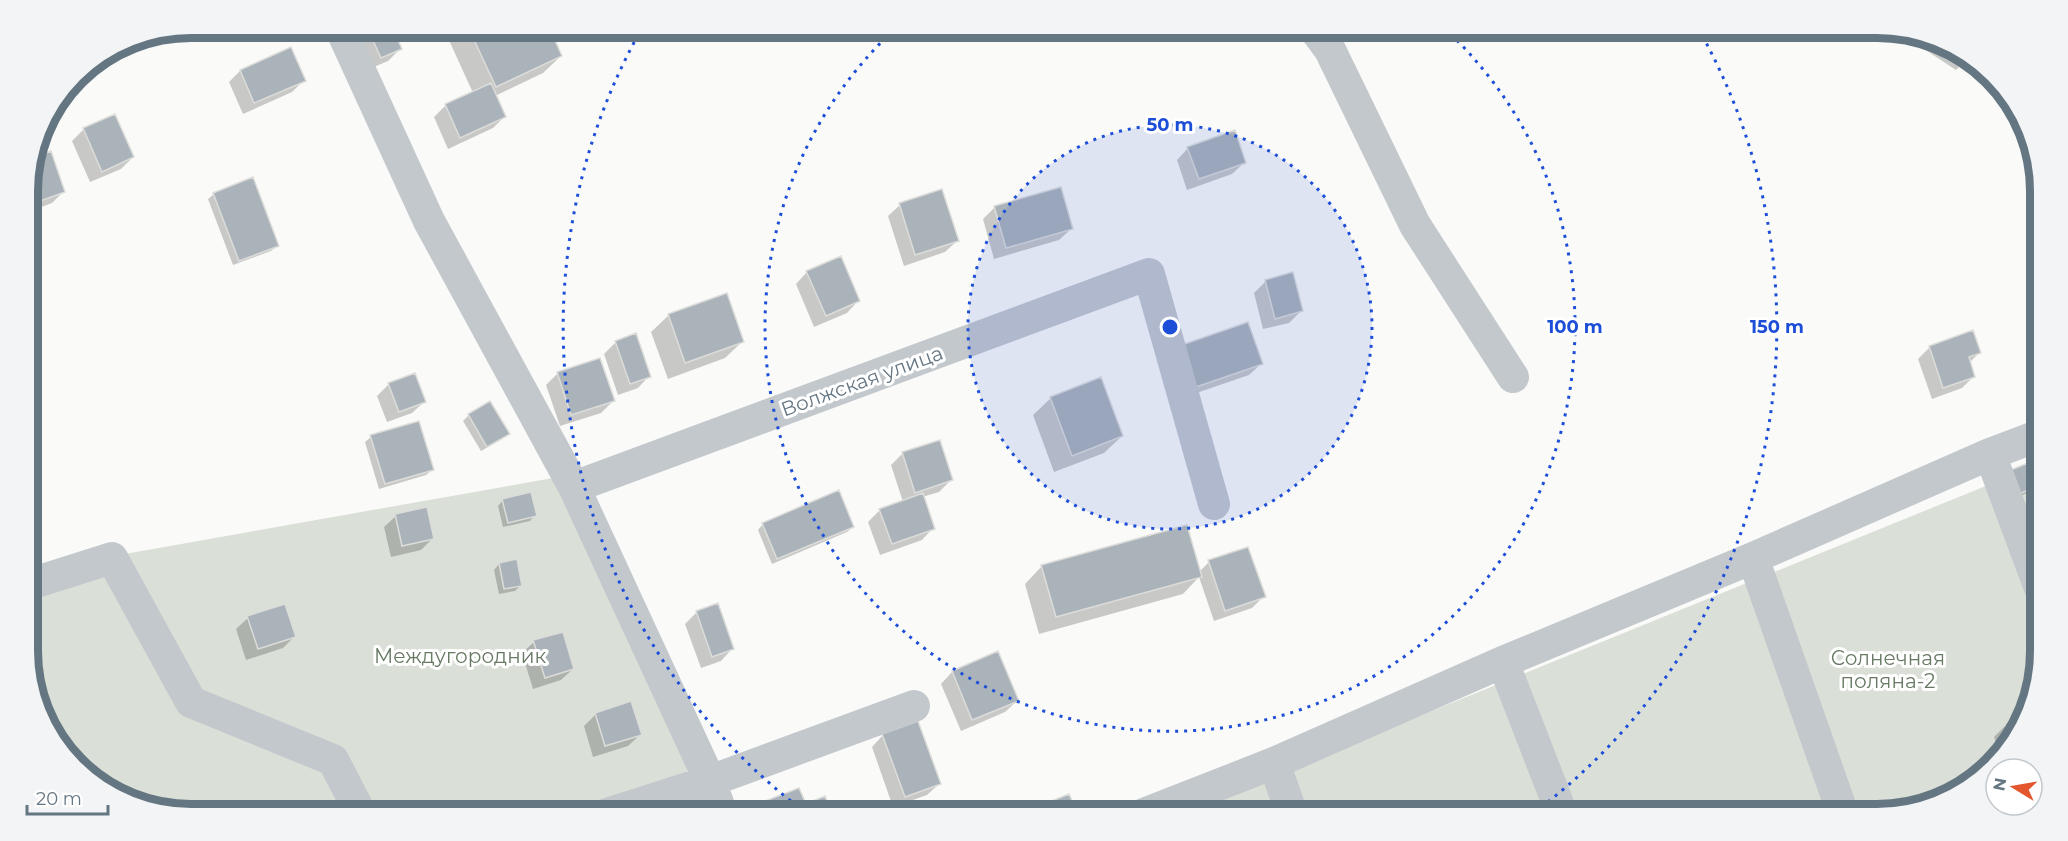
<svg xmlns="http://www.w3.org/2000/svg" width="2068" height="841" viewBox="0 0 2068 841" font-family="Montserrat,sans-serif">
  <rect width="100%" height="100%" fill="#fafaf8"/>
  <!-- green -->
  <path fill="#dadfd7" d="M 2040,464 L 2041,650 L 2032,703 L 1977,780 L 1888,814 L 1178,814 Z
    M 553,478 L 692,770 L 569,814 L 191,814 L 138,805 L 67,758 L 30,682 L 29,571 Z"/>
  <!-- shadow -->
  <path fill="#0003" d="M 351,27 L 390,27 L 400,49 L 388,61 L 369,69 Z
    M 443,27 L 547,27 L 561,56 L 543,73 L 495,96 L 504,117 L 493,128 L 448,149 L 434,117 L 446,105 L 473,93 Z
    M 1928,35 L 1930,36 L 1966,60 L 1956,70 L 1921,47 Z
    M 240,71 L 304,80 L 292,92 L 243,114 L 229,82 Z
    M 84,129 L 133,157 L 121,169 L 90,182 L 72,141 Z
    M 1188,148 L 1244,163 L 1232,174 L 1187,190 L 1177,160 Z
    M 27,180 L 64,191 L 52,203 L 28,212 Z
    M 214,194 L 277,245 L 271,251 L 233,265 L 208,199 Z
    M 900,205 L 957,241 L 945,252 L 904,266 L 888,216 Z
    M 995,207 L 1071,229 L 1059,240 L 994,259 L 983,219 Z
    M 807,272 L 858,301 L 847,313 L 814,327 L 796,284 Z
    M 1266,281 L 1301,311 L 1289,323 L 1263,329 L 1254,293 Z
    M 669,315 L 743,341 L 725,358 L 668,379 L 651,332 Z
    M 1247,324 L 1261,364 L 1249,375 L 1182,398 Z
    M 616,342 L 649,376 L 638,388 L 618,395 L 604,354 Z
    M 1930,347 L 1979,353 L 1969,363 L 1974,376 L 1962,388 L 1932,399 L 1918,359 Z
    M 558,373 L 613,401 L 601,413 L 560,426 L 546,385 Z
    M 389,384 L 424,402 L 412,413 L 387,422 L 377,396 Z
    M 1051,398 L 1122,436 L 1104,453 L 1054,472 L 1033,415 Z
    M 469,415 L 508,434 L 502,439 L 481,451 L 463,421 Z
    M 371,437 L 432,470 L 426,475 L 379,489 L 365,442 Z
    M 903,453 L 951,480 L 939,492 L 922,497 L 933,528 L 922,540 L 880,555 L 868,522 L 880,510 L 903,502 L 891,465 Z
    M 2002,479 L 2035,486 L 2030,492 L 2010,500 Z
    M 503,500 L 535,515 L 530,521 L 503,527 L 498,506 Z
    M 396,516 L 432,539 L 421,550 L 391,557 L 384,527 Z
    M 763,524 L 853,527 L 847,532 L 772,564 L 758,530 Z
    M 1209,562 L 1264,596 L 1252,608 L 1214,621 L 1199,577 L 1183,594 L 1039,634 L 1025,584 L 1042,566 L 1199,572 Z
    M 499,564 L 521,585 L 515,591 L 499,594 L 494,570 Z
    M 697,612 L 732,649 L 721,661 L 701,668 L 685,624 Z
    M 248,618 L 295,636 L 283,648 L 246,660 L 236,629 Z
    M 534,642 L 573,669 L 561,680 L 533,689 L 522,653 Z
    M 952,672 L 1017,701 L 1005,712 L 961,731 L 941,684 Z
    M 596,714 L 640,735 L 628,746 L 593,757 L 584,726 Z
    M 2021,719 L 2000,748 L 1998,748 L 1994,737 L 2006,725 Z
    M 883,735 L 939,784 L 927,795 L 893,807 L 872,747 Z
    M 1048,804 L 1077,814 L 1044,814 L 1043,810 Z
    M 756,806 L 805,806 L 831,814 L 748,814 Z"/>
  <!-- building -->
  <path fill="#aab3b9" stroke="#dcdcda" stroke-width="1.5" d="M 367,27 L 392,27 L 402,49 L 381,58 Z
    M 468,27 L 549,27 L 562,56 L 496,87 Z
    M 291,47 L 306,81 L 254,103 L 240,70 Z
    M 491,83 L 506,117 L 460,138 L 445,104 Z
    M 115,114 L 134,157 L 102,172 L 83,128 Z
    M 1235,130 L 1246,163 L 1199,179 L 1187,147 Z
    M 51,151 L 65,192 L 29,205 L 27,180 L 33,158 Z
    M 253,177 L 279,246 L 239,261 L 213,193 Z
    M 1061,187 L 1073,229 L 1006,248 L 994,206 Z
    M 942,189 L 959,241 L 915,255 L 899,203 Z
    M 841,256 L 860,301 L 826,316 L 806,271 Z
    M 1293,272 L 1303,311 L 1275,319 L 1265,280 Z
    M 727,293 L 744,342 L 685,363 L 668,314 Z
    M 1248,322 L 1263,364 L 1193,388 L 1179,346 Z
    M 1973,330 L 1981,353 L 1969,357 L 1975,377 L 1943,388 L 1929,346 Z
    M 636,333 L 651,377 L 630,384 L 615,341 Z
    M 600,358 L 615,401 L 571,415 L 557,372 Z
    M 415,373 L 426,402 L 399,412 L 388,383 Z
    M 1101,377 L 1123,436 L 1072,456 L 1050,397 Z
    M 490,401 L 510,434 L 487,447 L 468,414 Z
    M 419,421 L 434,470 L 385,484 L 370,435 Z
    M 940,440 L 953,480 L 915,493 L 902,452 Z
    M 2028,463 L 2037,487 L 2016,495 L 2006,472 Z
    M 839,490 L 854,527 L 777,559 L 762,523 Z
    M 531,492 L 537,516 L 508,523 L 502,499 Z
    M 923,493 L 935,529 L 892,544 L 879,509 Z
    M 427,507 L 434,539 L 402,546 L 395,514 Z
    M 1187,525 L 1202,577 L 1056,617 L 1041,565 Z
    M 1248,547 L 1266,597 L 1225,611 L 1208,560 Z
    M 517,559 L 522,586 L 504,589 L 499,563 Z
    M 718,603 L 734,649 L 712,657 L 696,611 Z
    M 285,604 L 296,637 L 258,649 L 247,616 Z
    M 563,632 L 574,669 L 545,678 L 533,640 Z
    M 998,651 L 1019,701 L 972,720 L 952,671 Z
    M 631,701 L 642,735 L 605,746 L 595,713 Z
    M 2022,717 L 2009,736 L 2005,724 Z
    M 918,721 L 941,784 L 905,797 L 882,734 Z
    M 799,788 L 806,804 L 825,796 L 832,814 L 759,814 L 755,805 Z
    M 1069,794 L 1078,814 L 1052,814 L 1047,803 Z"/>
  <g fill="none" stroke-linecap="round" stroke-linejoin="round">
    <!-- minor -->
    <path stroke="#c3c8cc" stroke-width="32" d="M 340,27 L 429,221 L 574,487 L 710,781 L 722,814
      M 1313,27 L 1330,50 L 1415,225 L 1513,377
      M 1990,454 L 2041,591
      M 574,487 L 1149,274 L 1214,504
      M 1753,558 L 1843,814
      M 30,584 L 112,558 L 191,702 L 333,760 L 361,814
      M 1503,662 L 1562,814
      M 1274,763 L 1292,814
      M 607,814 L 710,781 L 914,706
      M 1144,814 L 1274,763 L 1503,662 L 1753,558 L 1990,454 L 2040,435"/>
  </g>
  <!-- distance rings -->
  <circle cx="1170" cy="327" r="202" fill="#1d4ed8" fill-opacity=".12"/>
  <g fill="none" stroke="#1d4ed8" stroke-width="3" stroke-dasharray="3 6">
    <circle cx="1170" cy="327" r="202"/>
    <path d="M1444 28A405 405 0 1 1 896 28"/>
    <path d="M805 812A607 607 0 0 1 642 28M1698 28A607 607 0 0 1 1535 812"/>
  </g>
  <g text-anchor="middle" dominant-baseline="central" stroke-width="6" stroke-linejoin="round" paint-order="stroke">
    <!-- street labels -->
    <g font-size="20" fill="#657683" stroke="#fff">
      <text transform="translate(862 381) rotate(-20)">Волжская улица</text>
    </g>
    <!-- park labels -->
    <g font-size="20" fill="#687a64" stroke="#fff">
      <text x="460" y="656">Междугородник</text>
      <text x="1888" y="658">Солнечная<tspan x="1888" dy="23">поляна-2</tspan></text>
    </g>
  </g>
  <!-- crop -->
  <path d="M0 0H2068V841H0ZM191 38H1877A153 153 0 0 1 2030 191V651A153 153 0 0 1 1877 804H191A153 153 0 0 1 38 651V191A153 153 0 0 1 191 38Z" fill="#f3f4f5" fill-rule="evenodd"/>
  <path fill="none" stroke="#657683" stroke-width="8" d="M191 38H1877A153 153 0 0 1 2030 191V651A153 153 0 0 1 1877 804H191A153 153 0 0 1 38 651V191A153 153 0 0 1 191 38Z"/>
  <circle cx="1170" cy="327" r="9" fill="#1d4ed8" stroke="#fff" stroke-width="3"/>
  <g font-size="18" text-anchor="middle" font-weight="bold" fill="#1d4ed8" stroke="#fff" stroke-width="6" stroke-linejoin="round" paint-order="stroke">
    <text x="1170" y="131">50 m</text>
    <text x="1575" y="333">100 m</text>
    <text x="1777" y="333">150 m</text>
  </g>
  <!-- north arrow -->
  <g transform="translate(2014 787) rotate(281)"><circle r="28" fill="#ffffff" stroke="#c1c8cd" stroke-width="1.5"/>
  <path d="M0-4.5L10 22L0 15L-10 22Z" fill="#e4572e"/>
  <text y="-9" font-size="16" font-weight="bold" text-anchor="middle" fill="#657683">N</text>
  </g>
  <!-- scale -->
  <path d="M27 805v9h81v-9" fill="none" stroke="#657683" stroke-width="3"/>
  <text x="36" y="805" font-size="18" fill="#657683" stroke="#ffffff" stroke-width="4.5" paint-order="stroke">20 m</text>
</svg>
